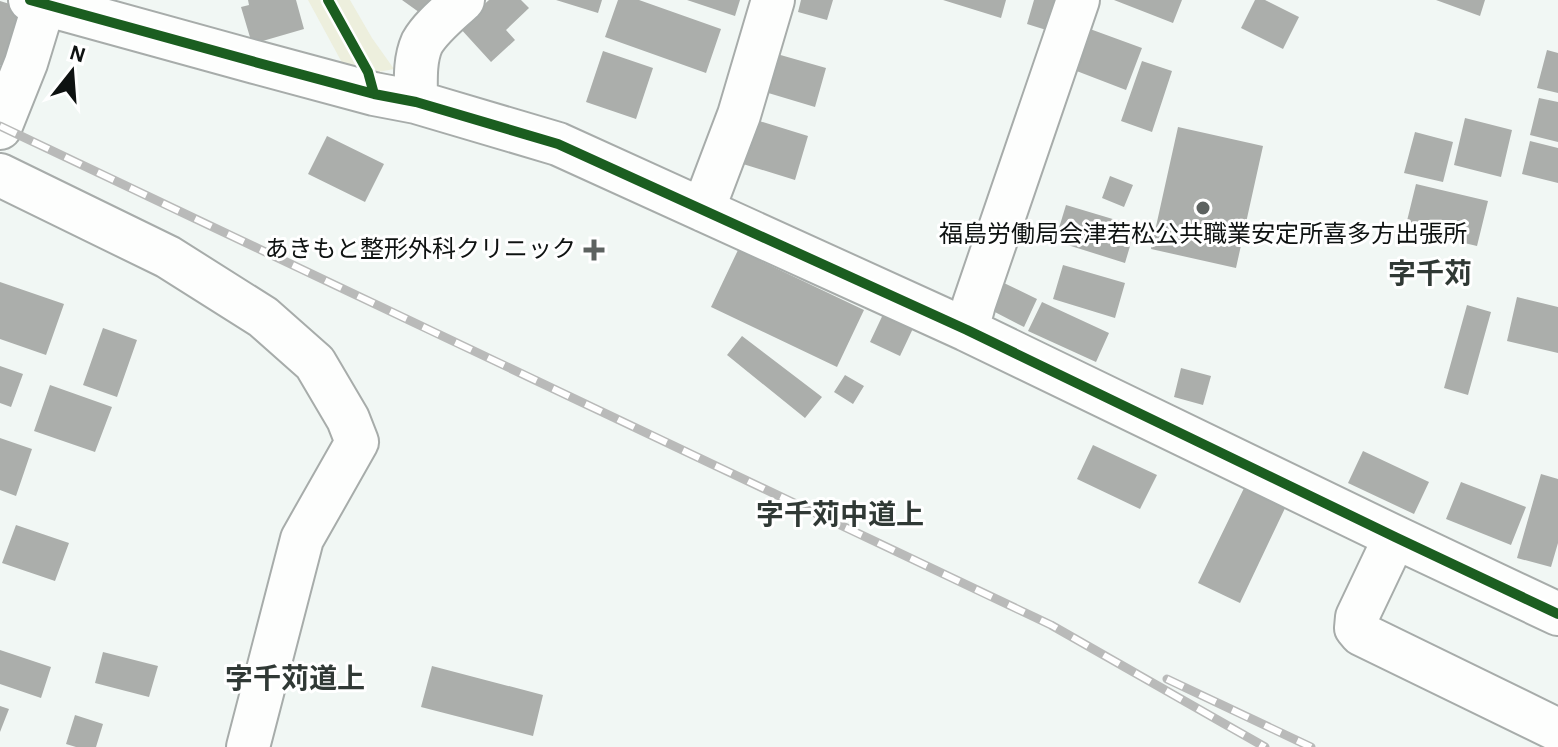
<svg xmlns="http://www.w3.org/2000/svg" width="1558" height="747" viewBox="0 0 1558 747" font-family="'Alegreya Sans','Noto Sans JP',sans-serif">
  <rect width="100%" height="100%" fill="#f1f7f4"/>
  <!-- green -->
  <path fill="#edefdd" d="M 308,0 L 350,0 L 372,38 L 394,69 L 379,72 L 346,70 Z"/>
  <!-- building -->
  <path fill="#abaeab" d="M 248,0 L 296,0 L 304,29 L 252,44 L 241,7 L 249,5 Z
    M 402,0 L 433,0 L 423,15 Z
    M 489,0 L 521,0 L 529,8 L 506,30 L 515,40 L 491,62 L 459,27 Z
    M 556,0 L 602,0 L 598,13 Z
    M 618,0 L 639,0 L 721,29 L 706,73 L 605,37 Z
    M 687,0 L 740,0 L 735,16 Z
    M 801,0 L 833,0 L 827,20 L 798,12 Z
    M 943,0 L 1006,0 L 1001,18 Z
    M 1034,0 L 1066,0 L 1056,33 L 1027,24 Z
    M 1114,0 L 1182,0 L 1173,23 Z
    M 1255,0 L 1265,0 L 1299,17 L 1283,49 L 1241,28 Z
    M 1436,0 L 1485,0 L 1480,16 Z
    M 0,1 L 13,5 L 21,14 L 5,66 L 0,65 Z
    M 1090,29 L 1142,48 L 1126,90 L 1074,70 Z
    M 1547,50 L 1558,53 L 1558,93 L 1537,88 Z
    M 603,51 L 653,68 L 636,119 L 586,102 Z
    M 777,54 L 826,68 L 815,107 L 765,92 Z
    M 1142,61 L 1172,71 L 1152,132 L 1121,121 Z
    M 1539,98 L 1558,102 L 1558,142 L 1530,135 Z
    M 1465,118 L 1512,130 L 1501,177 L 1454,165 Z
    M 756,120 L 808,136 L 795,180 L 743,164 Z
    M 1178,127 L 1263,146 L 1236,268 L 1151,249 Z
    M 1415,132 L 1453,142 L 1443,182 L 1404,173 Z
    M 327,136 L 384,164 L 365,202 L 308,174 Z
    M 1530,141 L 1558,148 L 1558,183 L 1522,174 Z
    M 1110,176 L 1133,185 L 1124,207 L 1102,198 Z
    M 1416,184 L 1488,201 L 1477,246 L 1405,229 Z
    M 1066,205 L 1136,226 L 1125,263 L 1055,241 Z
    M 738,250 L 864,310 L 837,367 L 711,307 Z
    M 1063,265 L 1125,283 L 1115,318 L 1053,299 Z
    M 0,282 L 64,304 L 46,355 L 0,339 Z
    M 1004,283 L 1037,299 L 1024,327 L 991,310 Z
    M 1517,297 L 1558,307 L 1558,353 L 1507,341 Z
    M 1042,302 L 1109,333 L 1096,362 L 1028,331 Z
    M 1467,305 L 1491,312 L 1468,395 L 1444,388 Z
    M 887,306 L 917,320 L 900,356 L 870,342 Z
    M 103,328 L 137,340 L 117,397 L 83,385 Z
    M 742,336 L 822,397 L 805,418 L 727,355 Z
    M 0,366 L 23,374 L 11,407 L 0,403 Z
    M 1181,368 L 1211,376 L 1203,405 L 1174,397 Z
    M 845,375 L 864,386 L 853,404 L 834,392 Z
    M 50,385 L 112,407 L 95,452 L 34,431 Z
    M 0,438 L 32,449 L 16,496 L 0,490 Z
    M 1093,445 L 1157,475 L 1140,509 L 1077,479 Z
    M 1363,451 L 1429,482 L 1414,514 L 1348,483 Z
    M 1541,474 L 1558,479 L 1558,543 L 1551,567 L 1517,558 Z
    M 1461,482 L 1526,507 L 1511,545 L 1446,519 Z
    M 1246,484 L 1287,504 L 1240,603 L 1198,583 Z
    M 16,525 L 69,543 L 55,581 L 2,563 Z
    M 0,650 L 51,667 L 41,698 L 0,684 Z
    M 103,652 L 158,666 L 149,697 L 95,683 Z
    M 432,666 L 543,695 L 533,736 L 421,707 Z
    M 0,706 L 9,709 L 0,732 Z
    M 75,715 L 103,724 L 96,747 L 76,747 L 66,744 Z"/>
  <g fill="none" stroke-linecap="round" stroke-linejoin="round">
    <!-- minor casing -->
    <g stroke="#a7acaa" stroke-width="46">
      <path id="minor" d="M 30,0 L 255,62 L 374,94 L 416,102 L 558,144 L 967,330 L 1395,537 L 1558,614
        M 416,102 C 416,83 414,61 422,43 C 431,27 449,13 463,0
        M 0,128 L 26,63 L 44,4
        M 0,175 L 168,257 L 263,317 L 315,363 L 348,419 L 357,442 L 302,539 L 248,747
        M 703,210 L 739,115 L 773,0
        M 967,330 L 974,304 L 1078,0
        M 1395,537 L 1357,617 L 1356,628 L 1361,634 L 1558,730"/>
    </g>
    <!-- minor -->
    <use href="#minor" stroke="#fdfefd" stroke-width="42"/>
    <!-- rail casing -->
    <g stroke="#b9bab9" stroke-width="9">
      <path id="rail" d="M 0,126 L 1051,625 L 1265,747
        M 1167,679 L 1311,747"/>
    </g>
    <!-- rail -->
    <use href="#rail" stroke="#fff" stroke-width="6" stroke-dasharray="18" stroke-linecap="butt"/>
    <!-- cycleway casing -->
    <g stroke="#fff" stroke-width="15">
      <path id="cycleway" d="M 30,0 L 255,62 L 374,94 L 416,102 L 558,144 L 967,330 L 1395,537 L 1558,614
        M 328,0 L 368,72 L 374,94"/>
    </g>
    <!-- cycleway -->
    <use href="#cycleway" stroke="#1b5e20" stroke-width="10"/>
  </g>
  <!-- markers -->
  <g fill="#5d6260" stroke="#fff" stroke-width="3">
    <circle cx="1203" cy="208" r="8"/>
    <path d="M590 238h8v8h8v8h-8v8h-8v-8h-8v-8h8z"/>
  </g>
  <g text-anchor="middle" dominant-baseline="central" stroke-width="6" stroke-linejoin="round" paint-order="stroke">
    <!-- poi labels -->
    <g font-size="24" fill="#0e1211" stroke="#fff">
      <text x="1203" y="235">福島労働局会津若松公共職業安定所喜多方出張所</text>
      <text x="576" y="250" text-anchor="end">あきもと整形外科クリニック</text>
    </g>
    <!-- quarter labels -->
    <g font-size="28" font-weight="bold" fill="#303935" stroke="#fff">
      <text x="1430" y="275">字千苅</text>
      <text x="840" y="516">字千苅中道上</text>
      <text x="295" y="680">字千苅道上</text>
    </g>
  </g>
  <!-- north arrow -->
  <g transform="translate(72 72) rotate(17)" stroke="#ffffff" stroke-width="6" paint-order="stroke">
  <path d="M0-6L14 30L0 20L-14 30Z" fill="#0e1211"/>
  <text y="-12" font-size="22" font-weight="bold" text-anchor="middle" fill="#0e1211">N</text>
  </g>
</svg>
